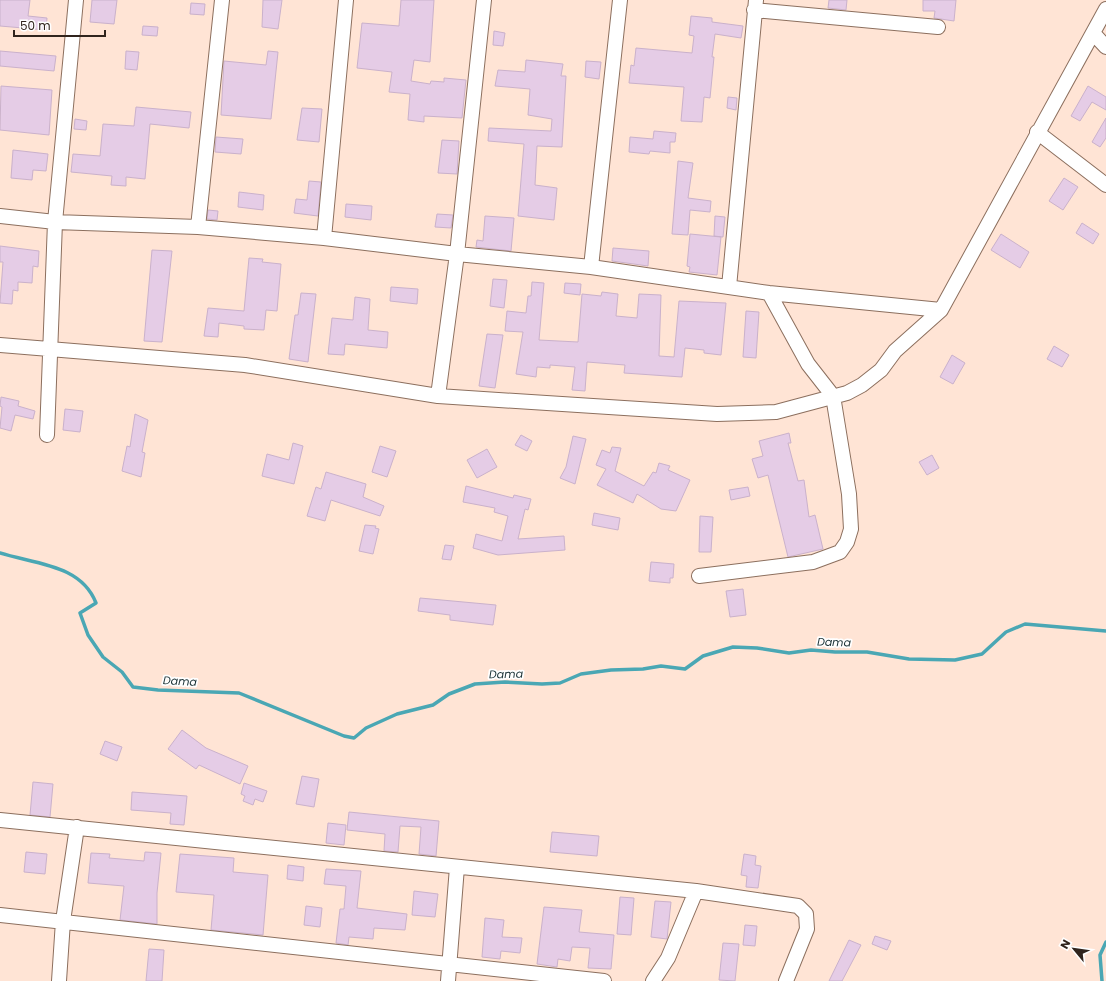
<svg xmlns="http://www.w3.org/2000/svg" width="1106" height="981" viewBox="0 0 1106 981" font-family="Poppins,sans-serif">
  <rect width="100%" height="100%" fill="#ffe4d5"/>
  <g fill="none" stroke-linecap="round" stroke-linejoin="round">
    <!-- stream -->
    <path stroke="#4aa7b4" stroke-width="3.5" d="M 0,553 C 34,564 81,564 96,603 L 80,613 L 88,635 L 103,657 L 122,672 L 133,687 L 158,690 L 239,693 L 344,736 L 354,738 L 366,728 L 397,714 L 433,705 L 449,694 L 475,684 L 505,682 L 542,684 L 560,683 L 581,674 L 611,670 L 643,669 L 661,666 L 685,669 L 703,656 L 733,647 L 757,648 L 789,653 L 811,650 L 835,652 L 867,652 L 909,659 L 955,660 L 982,654 L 1006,632 L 1025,624 L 1106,631
      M 1102,981 L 1100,955 L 1106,942"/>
  </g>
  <!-- building -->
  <path fill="#e5cce6" stroke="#cab1cb" d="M 0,0 L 30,0 L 28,16 L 47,18 L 46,30 L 0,26 Z
    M 92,0 L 117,0 L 114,24 L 90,22 Z
    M 263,0 L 282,0 L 278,29 L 262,27 Z
    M 401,0 L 434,0 L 430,62 L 414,60 L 411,81 L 430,84 L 431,81 L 444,82 L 444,78 L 466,80 L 462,118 L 424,116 L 424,122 L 408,120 L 410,94 L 389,92 L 392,72 L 357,68 L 362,23 L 399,26 Z
    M 829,0 L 847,0 L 846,10 L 828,8 Z
    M 923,0 L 956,0 L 954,21 L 934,18 L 935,11 L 923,11 Z
    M 191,3 L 205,4 L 204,15 L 190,14 Z
    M 691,16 L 712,18 L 712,22 L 743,26 L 741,38 L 715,34 L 712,57 L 714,57 L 710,98 L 704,97 L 702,122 L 681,121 L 684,87 L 629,83 L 631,65 L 634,66 L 636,48 L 692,53 L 694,36 L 689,35 Z
    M 143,26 L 158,27 L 157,36 L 142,35 Z
    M 494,31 L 505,33 L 503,46 L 493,45 Z
    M 0,51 L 56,56 L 54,71 L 0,66 Z
    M 126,51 L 139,52 L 137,70 L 125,69 Z
    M 268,51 L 278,52 L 271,119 L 221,115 L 224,61 L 266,65 Z
    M 526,60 L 563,64 L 561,76 L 566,76 L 562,147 L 537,146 L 535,185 L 557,188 L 554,220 L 518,216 L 524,144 L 488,141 L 489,128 L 551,131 L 552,119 L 528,115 L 530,89 L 495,86 L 498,70 L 525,72 Z
    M 586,61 L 601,62 L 599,79 L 585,77 Z
    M 1,86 L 52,90 L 49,135 L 0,130 Z
    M 1088,86 L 1106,97 L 1106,110 L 1092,102 L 1080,121 L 1071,116 Z
    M 728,97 L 737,98 L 736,110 L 727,108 Z
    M 136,107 L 191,112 L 189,128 L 150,124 L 145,179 L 126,177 L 126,186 L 111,185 L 112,176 L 71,172 L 73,154 L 100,156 L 103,124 L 134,126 Z
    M 302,108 L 322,109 L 319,142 L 297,140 Z
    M 1106,118 L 1106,138 L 1100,147 L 1092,142 Z
    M 75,119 L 87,121 L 86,130 L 74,129 Z
    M 654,131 L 676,133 L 675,142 L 670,142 L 670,153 L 650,151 L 649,154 L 629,152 L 630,137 L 653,139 Z
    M 216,137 L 243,139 L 241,154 L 215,152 Z
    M 442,140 L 459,141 L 457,174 L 438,173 Z
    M 13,150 L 48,154 L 46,171 L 33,170 L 32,180 L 11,178 Z
    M 678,161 L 693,163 L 688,198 L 711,201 L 710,212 L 690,210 L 688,235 L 672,234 Z
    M 1064,178 L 1078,187 L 1063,210 L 1049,201 Z
    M 309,181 L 321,182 L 318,216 L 294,213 L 296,199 L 307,200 Z
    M 239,192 L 264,195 L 263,210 L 238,207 Z
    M 346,204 L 372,206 L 371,220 L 345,217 Z
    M 208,210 L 218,211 L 217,220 L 207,219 Z
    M 437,214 L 453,215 L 451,228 L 435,227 Z
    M 485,216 L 514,218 L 511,251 L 476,247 L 477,240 L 483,241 Z
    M 715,216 L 725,217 L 723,237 L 714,236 Z
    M 1082,223 L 1099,234 L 1093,244 L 1076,233 Z
    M 690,234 L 721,237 L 717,275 L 689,272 L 690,267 L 687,266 Z
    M 1001,234 L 1029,252 L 1020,268 L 991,250 Z
    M 0,246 L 39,251 L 38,267 L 33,266 L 32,283 L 18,282 L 18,291 L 13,290 L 12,304 L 0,303 L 3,262 L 0,262 Z
    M 613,248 L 649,251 L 648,266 L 612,261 Z
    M 152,250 L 172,251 L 162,342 L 144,341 Z
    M 249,258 L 263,259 L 262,262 L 281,264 L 277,311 L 266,310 L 264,330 L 244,329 L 244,326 L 219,323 L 218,337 L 204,336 L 208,308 L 244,311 Z
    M 493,279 L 507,280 L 504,308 L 490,306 Z
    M 532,282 L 544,283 L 539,340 L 578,342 L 582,294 L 601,296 L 602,292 L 618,294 L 616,316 L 637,318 L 639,294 L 661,295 L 659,356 L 674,357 L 679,301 L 726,303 L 721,355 L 704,353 L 704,350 L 685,348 L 682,377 L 624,373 L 625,365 L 587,362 L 585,391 L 572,390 L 575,367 L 550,365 L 550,368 L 537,367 L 536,377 L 516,374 L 523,332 L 505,331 L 507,311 L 526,313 L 528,296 L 531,296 Z
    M 565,283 L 581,284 L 580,295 L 564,293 Z
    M 391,287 L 418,289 L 417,304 L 390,301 Z
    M 301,293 L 316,294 L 308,362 L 289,359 L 295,315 L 298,315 Z
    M 355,297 L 370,299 L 368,330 L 388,332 L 387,348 L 345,344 L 344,355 L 328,354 L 332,318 L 353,320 Z
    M 746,311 L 759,312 L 756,358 L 743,357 Z
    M 487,334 L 503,335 L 495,388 L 479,386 Z
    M 1054,346 L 1069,355 L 1062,367 L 1047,359 Z
    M 952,355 L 965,363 L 953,384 L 940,377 Z
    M 1,397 L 19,401 L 18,406 L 35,411 L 33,419 L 15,415 L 11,431 L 0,428 L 2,407 L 0,406 Z
    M 65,409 L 83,411 L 80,432 L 63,430 Z
    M 135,414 L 148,420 L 142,452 L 145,453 L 141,477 L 122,471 L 127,446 L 130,447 Z
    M 789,433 L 791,443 L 788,443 L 798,481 L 804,480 L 809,517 L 815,515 L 823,549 L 788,557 L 768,475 L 758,478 L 752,459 L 763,456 L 759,441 Z
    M 521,435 L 532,441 L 527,451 L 515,445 Z
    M 573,436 L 586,439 L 575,484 L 560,478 L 566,467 Z
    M 293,443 L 303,446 L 294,484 L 262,476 L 267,454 L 289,460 Z
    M 380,446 L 396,451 L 387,477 L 372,472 Z
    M 612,447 L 621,448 L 615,471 L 644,486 L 653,472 L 656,473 L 659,463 L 670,466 L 668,470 L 690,480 L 676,511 L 661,509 L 637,494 L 633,503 L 597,485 L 606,469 L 596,465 L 602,450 L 610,453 Z
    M 487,449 L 497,467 L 477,478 L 467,460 Z
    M 932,455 L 939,468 L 927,475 L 919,462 Z
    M 326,472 L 366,484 L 363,497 L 384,506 L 380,516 L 331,500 L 325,521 L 307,516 L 316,487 L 321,489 Z
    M 466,486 L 513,498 L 514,495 L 531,499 L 528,510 L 525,509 L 518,539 L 564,536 L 565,550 L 498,555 L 473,548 L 476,534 L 502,541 L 508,516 L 494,512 L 495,508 L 463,502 Z
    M 748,487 L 750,496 L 731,500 L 729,490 Z
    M 594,513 L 620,518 L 618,530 L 592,525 Z
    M 700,516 L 713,517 L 711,552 L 699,552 Z
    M 365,525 L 376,526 L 375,528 L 379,529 L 373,554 L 359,551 Z
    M 445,545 L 454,546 L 451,560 L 442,559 Z
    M 651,562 L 674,564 L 673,578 L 670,578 L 670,583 L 649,581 Z
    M 743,589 L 746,615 L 730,617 L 726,591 Z
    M 420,598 L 496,605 L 493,625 L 450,620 L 450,615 L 418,611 Z
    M 182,730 L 206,748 L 248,766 L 240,784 L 199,765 L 196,769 L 168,749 Z
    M 105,741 L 122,747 L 117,761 L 100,754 Z
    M 302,776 L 319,779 L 314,807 L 296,804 Z
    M 33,782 L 53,784 L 50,817 L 30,815 Z
    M 244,783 L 267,791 L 263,802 L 255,799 L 253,805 L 243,801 L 245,796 L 241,794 Z
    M 132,792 L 187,796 L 184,825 L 170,824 L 171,813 L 131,810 Z
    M 349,812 L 439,821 L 436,856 L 419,854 L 421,827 L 400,826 L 398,852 L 384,851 L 385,834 L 347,830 Z
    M 328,823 L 346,825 L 344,845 L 326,843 Z
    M 552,832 L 599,836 L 597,856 L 550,852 Z
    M 26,852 L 47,854 L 45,874 L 24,872 Z
    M 145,852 L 161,853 L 157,893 L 157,924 L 120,920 L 124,886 L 88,883 L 91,853 L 110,854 L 109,858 L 144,861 Z
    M 180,854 L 234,858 L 233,872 L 268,875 L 263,935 L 211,930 L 214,895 L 176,892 Z
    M 744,854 L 756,856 L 755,865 L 761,866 L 758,888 L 746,887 L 747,876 L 741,875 Z
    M 288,865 L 304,867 L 303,881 L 287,879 Z
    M 326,869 L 361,871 L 357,908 L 407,914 L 405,930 L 374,928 L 373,939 L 349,937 L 348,945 L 336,943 L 340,909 L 344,909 L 346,886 L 324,884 Z
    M 414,891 L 438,894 L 435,917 L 412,915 Z
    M 620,897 L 634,898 L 631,935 L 617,934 Z
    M 655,901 L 671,902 L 667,939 L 651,937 Z
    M 306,906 L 322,908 L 320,927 L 304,925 Z
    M 544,907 L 582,910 L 579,932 L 614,935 L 611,969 L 588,968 L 590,948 L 572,947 L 570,961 L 558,959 L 557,967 L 537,964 Z
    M 485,918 L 504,920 L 502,937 L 522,938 L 520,953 L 501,951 L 500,959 L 482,957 Z
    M 745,925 L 757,926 L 755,946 L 743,945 Z
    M 875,936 L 891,941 L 887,950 L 872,944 Z
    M 849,940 L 861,945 L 842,981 L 829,981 Z
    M 723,943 L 739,944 L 735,981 L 719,980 Z
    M 149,949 L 164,950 L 162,981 L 146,981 Z"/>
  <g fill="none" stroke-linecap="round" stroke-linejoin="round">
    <!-- street casing -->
    <g stroke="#8c6f5e" stroke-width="16">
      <path id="street" d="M 754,10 L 938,27
        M 1093,33 L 1106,47
        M 1037,132 L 1106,185
        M 0,216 L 55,222 L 198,227 L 324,238 L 457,254 L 591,267 L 769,293 L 941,310
        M 198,227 L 222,0
        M 324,238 L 346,0
        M 591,267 L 620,0
        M 729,287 L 756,0
        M 0,345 L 245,365 L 438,396 L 717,414 L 776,412 L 847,393 L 862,385 L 881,370 L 895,351 L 941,310 L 1106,9
        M 438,396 L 457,254 L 484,0
        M 47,435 L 55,222 L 76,0
        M 699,576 L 813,562 L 840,552 L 847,542 L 851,529 L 849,494 L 833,396 L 808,364 L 769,293
        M 0,820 L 696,891 L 798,906 L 806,914 L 807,929 L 786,981
        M 0,915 L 604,981
        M 59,981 L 63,921 L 77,827
        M 448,981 L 457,867
        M 653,981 L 668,958 L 696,891"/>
    </g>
    <!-- street -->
    <use href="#street" stroke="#fff" stroke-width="14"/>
  </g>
  <g text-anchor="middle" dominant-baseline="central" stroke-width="3.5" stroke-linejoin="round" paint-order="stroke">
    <!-- water labels -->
    <g font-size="11" font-style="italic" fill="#182f33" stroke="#fff">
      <text transform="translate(834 642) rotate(2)">Dama</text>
      <text transform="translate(506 674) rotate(-1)">Dama</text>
      <text transform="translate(180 681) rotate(3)">Dama</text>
    </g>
  </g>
  <!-- north arrow -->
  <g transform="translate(1074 949) rotate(299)" stroke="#ffffff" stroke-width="3" paint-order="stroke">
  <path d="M0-3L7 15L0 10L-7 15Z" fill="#30241d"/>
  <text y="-6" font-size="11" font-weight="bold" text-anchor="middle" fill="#30241d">N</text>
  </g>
  <!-- scale -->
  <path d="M14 30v6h91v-6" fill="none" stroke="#30241d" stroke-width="2"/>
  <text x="20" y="30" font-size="12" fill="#30241d" stroke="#ffffff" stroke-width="3" paint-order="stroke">50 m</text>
</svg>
